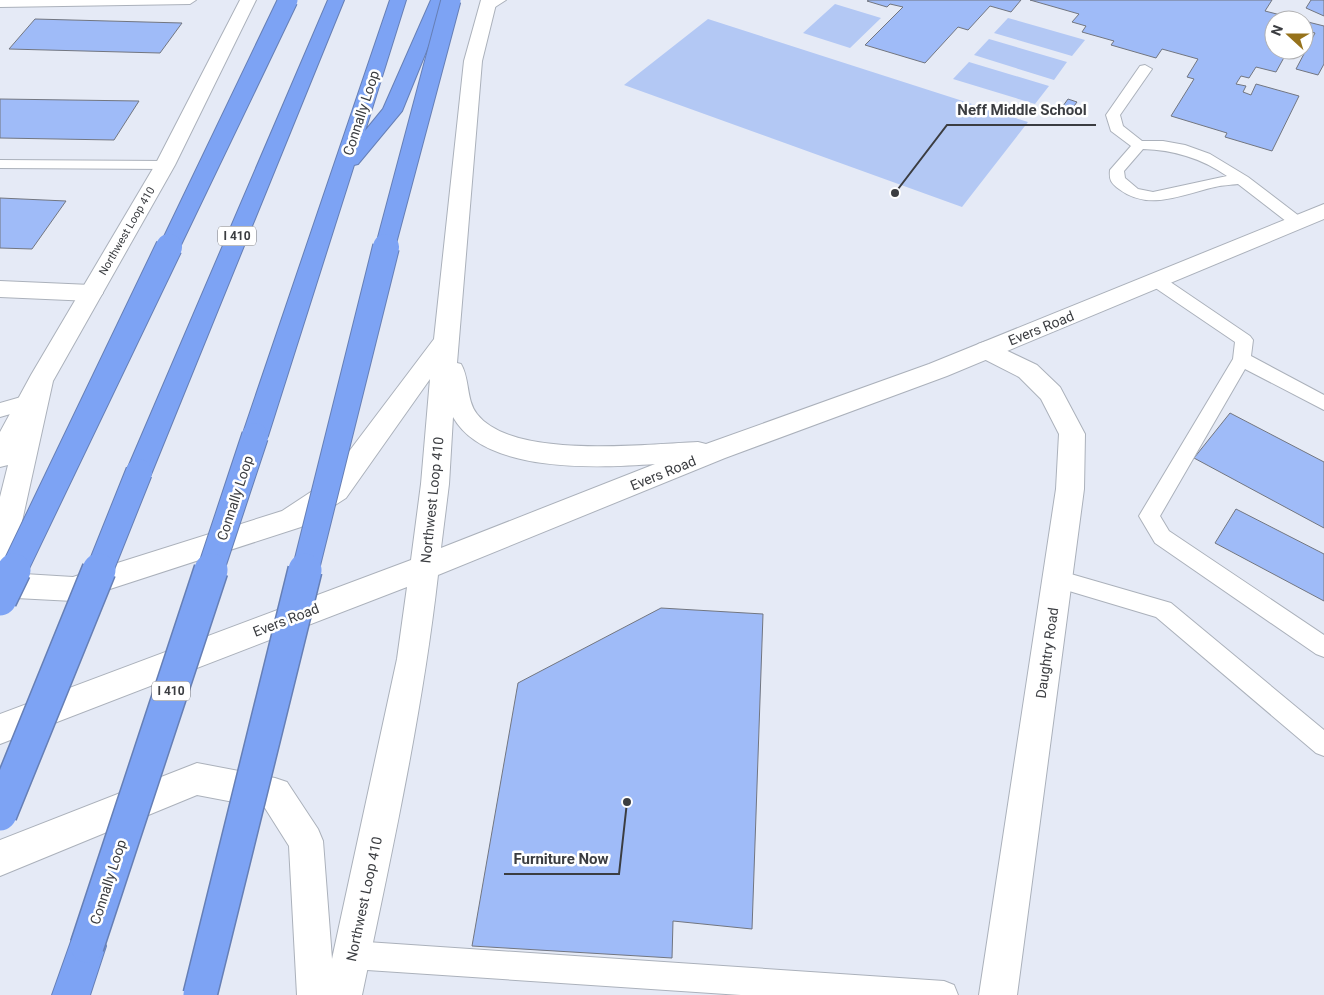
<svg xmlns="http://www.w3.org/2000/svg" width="1324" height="995" viewBox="0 0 1324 995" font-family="Roboto,sans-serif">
  <rect width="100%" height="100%" fill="#e5eaf6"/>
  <!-- green -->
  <path fill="#b3c8f4" d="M 835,4 L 881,18 L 850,48 L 803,33 Z
    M 1008,18 L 1085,40 L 1072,56 L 994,33 Z
    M 708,19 L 1028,122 L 962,207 L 624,85 Z
    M 989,39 L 1067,62 L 1054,80 L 974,55 Z
    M 969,62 L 1049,86 L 1035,104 L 953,79 Z"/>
  <!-- building -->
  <path fill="#9fbbf8" stroke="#727680" d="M 869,0 L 1021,0 L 1011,12 L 990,6 L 968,30 L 958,27 L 925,63 L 865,45 L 903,7 L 890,4 L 887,7 L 867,1 Z
    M 1030,0 L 1272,0 L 1265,11 L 1300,20 L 1274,20 L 1274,50 L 1299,50 L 1297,53 L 1287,52 L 1276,72 L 1256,67 L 1249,78 L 1241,76 L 1236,84 L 1246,86 L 1243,92 L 1251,95 L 1256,84 L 1299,96 L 1272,151 L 1225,137 L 1227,133 L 1171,116 L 1194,79 L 1187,77 L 1198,59 L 1162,49 L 1156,58 L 1111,45 L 1114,41 L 1082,32 L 1086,26 L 1072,22 L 1079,14 Z
    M 1311,0 L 1324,0 L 1324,16 L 1306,8 Z
    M 35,19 L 182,23 L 160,53 L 9,49 Z
    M 1304,21 L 1324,26 L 1324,64 L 1318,75 L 1296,69 L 1315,33 L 1308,31 L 1304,40 Z
    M 0,99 L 139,101 L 114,140 L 0,138 Z
    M 1068,99 L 1077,102 L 1069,113 L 1060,110 Z
    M 0,198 L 66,201 L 32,249 L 0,248 Z
    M 1230,413 L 1324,462 L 1324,528 L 1194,458 Z
    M 1236,509 L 1324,554 L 1324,601 L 1215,543 Z
    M 661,608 L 763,614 L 752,929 L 673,921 L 672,958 L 472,946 L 518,683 Z"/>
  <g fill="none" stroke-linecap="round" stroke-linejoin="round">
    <!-- service casing -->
    <g stroke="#abb1bb" stroke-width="2">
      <path id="service" d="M 0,0 L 196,0 L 190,4 L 0,7 Z
        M 490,0 L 506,0 L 492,9 L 484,9 L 482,6 Z
        M 1145,65 L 1152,69 L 1120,115 L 1123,126 L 1142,141 L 1163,141 L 1185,145 L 1210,154 L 1248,177 L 1303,219 L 1305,222 L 1303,225 L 1291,225 L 1238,184 C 1231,185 1223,185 1215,187 C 1183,194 1149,212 1119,189 C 1111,183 1109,180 1110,170 L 1131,146 L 1111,131 L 1106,115 L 1140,66 ZM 1143,149 C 1174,150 1201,158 1227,176 L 1153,192 L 1138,189 L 1125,178 L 1124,171 Z
        M 0,160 L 165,161 L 170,162 L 172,165 L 170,168 L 165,169 L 0,168 Z
        M 1157,276 L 1163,277 L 1250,336 L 1253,340 L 1251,356 L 1324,395 L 1324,410 L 1245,369 L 1160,516 L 1169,531 L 1324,635 L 1324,657 L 1316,654 L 1155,543 L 1139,516 L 1233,359 L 1235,342 L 1151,285 L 1149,281 L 1151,277 Z
        M 28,395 L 35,397 L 37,402 L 35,407 L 0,417 L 0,403 Z
        M 1057,570 L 1171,603 L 1324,730 L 1324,756 L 1316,753 L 1156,617 L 1049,585 L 1046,579 L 1049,573 Z
        M 352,941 L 944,981 L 954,985 L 958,995 L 741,995 L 352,969 L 342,965 L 338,955 L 342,945 Z"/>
    </g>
    <!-- minor casing -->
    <g stroke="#abb1bb" stroke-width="2">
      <path id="minor" d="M 0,281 L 91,285 L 99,288 L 103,293 L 99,298 L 91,301 L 0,297 Z
        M 987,341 L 1037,365 L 1060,387 L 1085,434 L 1084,489 L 1017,995 L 979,995 L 1056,489 L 1059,434 L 1041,399 L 1019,377 L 978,356 L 975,350 L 978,344 Z"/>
    </g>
    <!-- secondary casing -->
    <g stroke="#abb1bb" stroke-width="2">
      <path id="secondary" d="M 240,0 L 256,0 L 175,165 L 53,381 L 19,535 L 17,561 L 24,574 L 73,577 L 282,511 L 326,482 L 434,339 L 464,61 L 481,0 L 497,0 L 482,61 L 457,363 L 461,364 C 470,379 466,400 477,414 C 513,460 645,444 698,442 L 706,444 L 929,364 L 1324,204 L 1324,219 L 947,376 L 725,458 L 438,575 C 422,716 391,856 362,995 L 297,995 L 289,846 L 265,808 L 197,795 L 0,876 L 0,840 L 197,763 L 275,778 L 287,782 L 318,829 L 323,841 L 332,959 L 397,659 L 407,587 L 0,744 L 0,714 L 411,560 L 421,484 L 430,379 L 346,498 L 301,527 L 73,601 L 16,598 L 6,595 L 0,585 L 0,497 L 8,465 L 0,467 L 0,432 L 31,375 L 155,165 ZM 453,417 C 485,474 599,468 655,464 L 441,548 L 449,484 Z"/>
    </g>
    <!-- motorway casing -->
    <g stroke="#667fb5" stroke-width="2">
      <path id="motorway" d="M 328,0 L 344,0 L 152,472 L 149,479 L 139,482 L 129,479 L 126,472 Z
        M 390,0 L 406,0 L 365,131 L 383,109 L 431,0 L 447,0 L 402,111 L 358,164 L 354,165 L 268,436 L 264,443 L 255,446 L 246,443 L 242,436 Z
        M 87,927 L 100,933 L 106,946 L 90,995 L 52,995 L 74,933 Z"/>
    </g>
    <!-- service -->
    <use href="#service" fill="#fff" fill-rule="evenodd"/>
    <!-- minor -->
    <use href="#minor" fill="#fff" fill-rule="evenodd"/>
    <!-- secondary -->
    <use href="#secondary" fill="#fff" fill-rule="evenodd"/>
    <!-- motorway -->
    <use href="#motorway" fill="#7da3f4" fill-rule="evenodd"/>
    <!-- motorway-bridge-far2 casing -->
    <g stroke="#667fb5" stroke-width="21" stroke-linecap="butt">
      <path id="motorway-bridge-far2" d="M 169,248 L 288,0
        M 385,248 L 451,0"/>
    </g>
    <!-- motorway-bridge-far1 casing -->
    <g stroke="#667fb5" stroke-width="28" stroke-linecap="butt">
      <path id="motorway-bridge-far1" d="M 13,572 L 169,247
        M 99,572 L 139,472
        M 210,572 L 255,436
        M 305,572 L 386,247"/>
    </g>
    <!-- motorway-bridge casing -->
    <g stroke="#667fb5" stroke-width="36" stroke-linecap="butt">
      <path id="motorway-bridge" d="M 0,599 L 14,570
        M 0,814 L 99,570
        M 87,946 L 211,570
        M 200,995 L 305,570"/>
    </g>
    <!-- motorway-bridge-far2 -->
    <use href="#motorway-bridge-far2" stroke="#7da3f4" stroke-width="19"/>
    <!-- motorway-bridge-far1 -->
    <use href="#motorway-bridge-far1" stroke="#7da3f4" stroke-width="26"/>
    <!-- motorway-bridge -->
    <use href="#motorway-bridge" stroke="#7da3f4" stroke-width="33"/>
  </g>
  <g text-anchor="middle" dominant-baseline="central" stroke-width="5" stroke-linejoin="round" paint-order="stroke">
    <!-- far-street labels -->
    <g font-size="11" fill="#3b3d41" stroke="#fff">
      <text transform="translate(127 231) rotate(-60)">Northwest Loop 410</text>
    </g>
    <!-- shield labels -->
    <g fill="#fff" stroke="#76777a" stroke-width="1">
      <rect x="218" y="226.5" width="38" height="19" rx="4"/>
      <rect x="152" y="681.5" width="38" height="19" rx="4"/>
    </g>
    <g font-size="12" font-weight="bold" fill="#3b3d41">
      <text x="237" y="236">I 410</text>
      <text x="171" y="691">I 410</text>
    </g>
    <!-- street labels -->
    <g font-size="14" fill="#3b3d41" stroke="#fff">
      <text transform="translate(361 113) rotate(-72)">Connally Loop</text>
      <text transform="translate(1041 328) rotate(-22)">Evers Road</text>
      <text transform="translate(663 473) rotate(-22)">Evers Road</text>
      <text transform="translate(235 498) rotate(-72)">Connally Loop</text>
      <text transform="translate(432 500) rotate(-84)">Northwest Loop 410</text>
      <text transform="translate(286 620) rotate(-21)">Evers Road</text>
      <text transform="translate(1047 653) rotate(-82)">Daughtry Road</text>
      <text transform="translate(108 882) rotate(-72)">Connally Loop</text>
      <text transform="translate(364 899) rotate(-78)">Northwest Loop 410</text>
    </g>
  </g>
  <!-- callouts -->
  <path fill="none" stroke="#3b3d41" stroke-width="2" d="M895 193L947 125H1096M627 802L619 874H504"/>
  <g fill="#3b3d41" stroke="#fff" stroke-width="2">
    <circle cx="895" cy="193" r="5"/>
    <circle cx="627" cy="802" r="5"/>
  </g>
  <g font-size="15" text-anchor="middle" font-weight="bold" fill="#3b3d41" stroke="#fff" stroke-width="5" stroke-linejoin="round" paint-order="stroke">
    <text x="1022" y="115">Neff Middle School</text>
    <text x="561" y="864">Furniture Now</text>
  </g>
  <!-- north arrow -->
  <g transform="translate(1289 35) rotate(291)"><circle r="24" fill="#ffffff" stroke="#b1b1b3"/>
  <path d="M0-4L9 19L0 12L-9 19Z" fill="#96721b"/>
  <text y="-8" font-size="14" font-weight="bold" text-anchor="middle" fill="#3b3d41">N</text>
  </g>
</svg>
